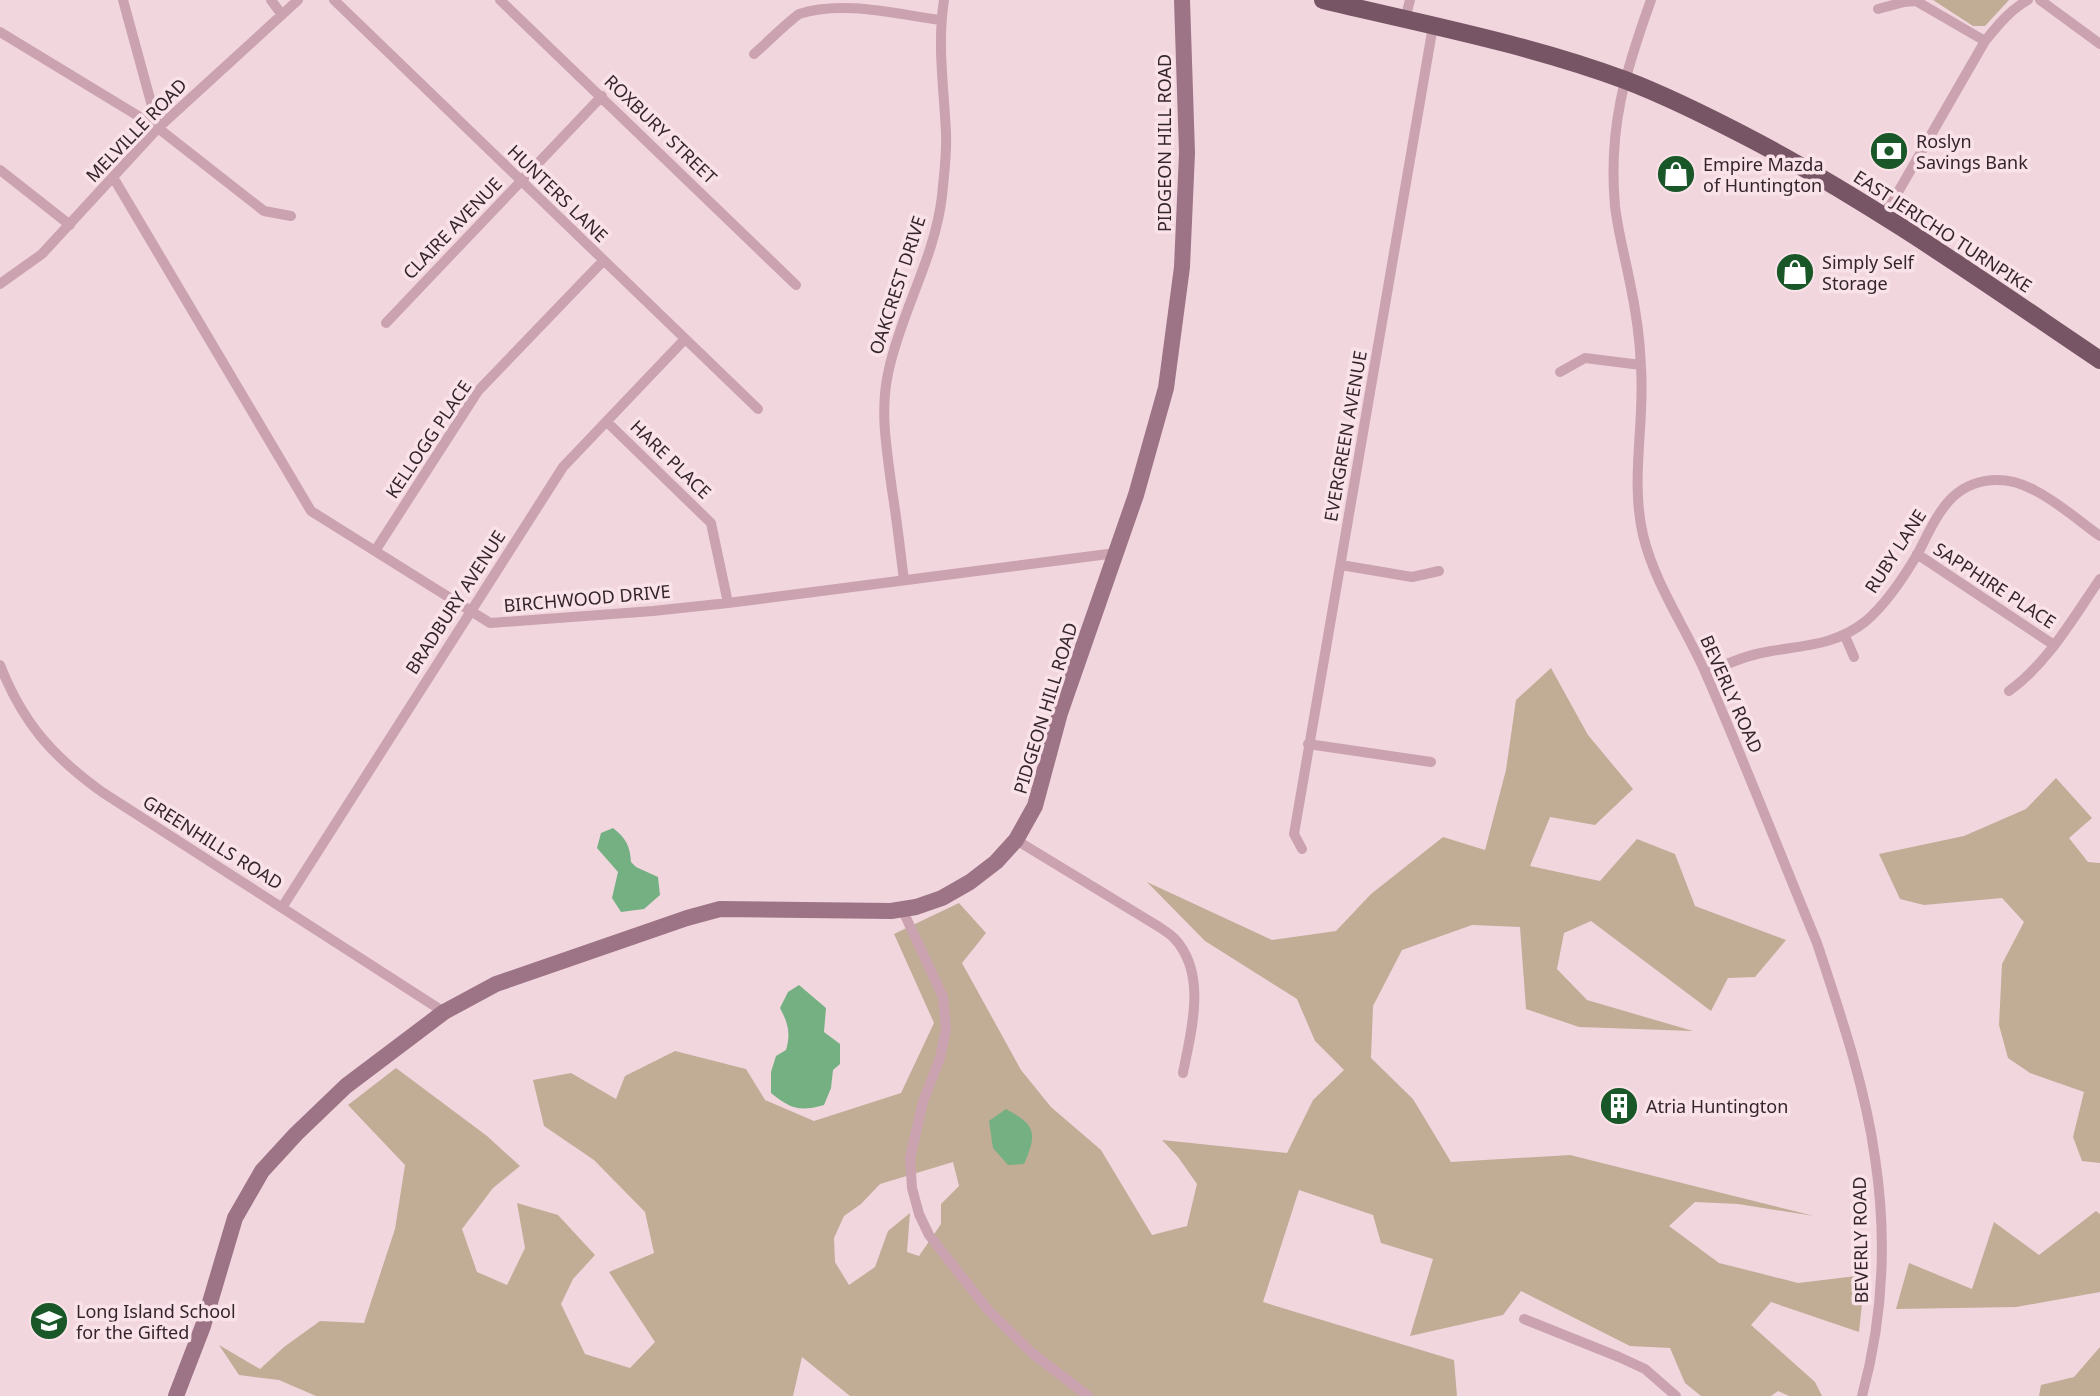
<svg xmlns="http://www.w3.org/2000/svg" width="2100" height="1396" viewBox="0 0 2100 1396" font-family="'Noto Sans',sans-serif">
  <rect width="100%" height="100%" fill="#f2d6de"/>
  <!-- green -->
  <path fill="#c1ac96" fill-rule="evenodd" d="M 1933,0 L 2009,0 L 1985,26 L 1973,26 Z
    M 1551,668 L 1588,735 L 1633,789 L 1595,825 L 1550,817 L 1530,866 L 1600,881 L 1637,839 L 1675,854 L 1695,906 L 1786,940 L 1755,977 L 1728,978 L 1711,1011 L 1591,921 L 1564,933 L 1557,969 L 1587,1000 L 1693,1031 L 1579,1027 L 1526,1009 L 1520,927 L 1472,925 L 1402,950 L 1373,1006 L 1371,1058 L 1413,1099 L 1451,1162 L 1570,1155 L 1814,1216 L 1738,1204 L 1695,1202 L 1669,1226 L 1719,1263 L 1759,1273 L 1798,1283 L 1865,1275 L 1859,1332 L 1771,1302 L 1751,1325 L 1815,1382 L 1822,1396 L 1789,1396 L 1778,1391 L 1771,1396 L 1701,1396 L 1685,1383 L 1670,1348 L 1630,1346 L 1521,1291 L 1503,1315 L 1410,1336 L 1433,1259 L 1381,1243 L 1373,1215 L 1299,1190 L 1263,1302 L 1454,1360 L 1457,1396 L 850,1396 L 802,1357 L 793,1396 L 316,1396 L 279,1380 L 239,1375 L 219,1345 L 260,1369 L 284,1347 L 320,1321 L 364,1323 L 395,1229 L 405,1165 L 348,1105 L 396,1068 L 487,1136 L 520,1166 L 493,1188 L 462,1229 L 477,1272 L 507,1285 L 525,1248 L 517,1203 L 558,1215 L 595,1255 L 573,1279 L 561,1304 L 585,1354 L 630,1368 L 655,1342 L 609,1272 L 654,1253 L 645,1212 L 594,1160 L 544,1126 L 533,1080 L 571,1073 L 616,1099 L 625,1076 L 675,1051 L 746,1069 L 765,1100 L 814,1121 L 901,1093 L 934,1023 L 894,934 L 959,903 L 986,933 L 962,963 L 1021,1070 L 1051,1107 L 1101,1150 L 1152,1235 L 1187,1226 L 1197,1184 L 1178,1157 L 1162,1140 L 1287,1153 L 1313,1100 L 1344,1070 L 1315,1041 L 1297,999 L 1205,941 L 1147,882 L 1272,940 L 1336,931 L 1371,894 L 1443,837 L 1485,850 L 1506,770 L 1516,700 ZM 953,1162 L 959,1186 L 941,1204 L 941,1224 L 919,1256 L 907,1252 L 910,1213 L 888,1231 L 875,1267 L 849,1285 L 835,1262 L 834,1238 L 844,1216 L 861,1204 L 880,1184 Z
    M 2056,778 L 2092,818 L 2069,838 L 2088,862 L 2100,863 L 2100,1163 L 2082,1161 L 2073,1137 L 2084,1092 L 2030,1073 L 2008,1058 L 1999,1025 L 2002,964 L 2024,922 L 2002,898 L 1924,905 L 1900,899 L 1879,854 L 1964,836 L 2026,809 Z
    M 2096,1211 L 2100,1214 L 2100,1292 L 2016,1307 L 1896,1309 L 1909,1263 L 1972,1289 L 1994,1222 L 2039,1255 Z
    M 2100,1347 L 2100,1396 L 2039,1396 L 2041,1385 L 2074,1377 Z"/>
  <!-- water -->
  <path fill="#74b082" d="M 613,828 C 626,838 630,846 631,862 L 636,867 L 658,877 L 660,895 L 644,909 L 621,912 L 612,898 L 618,872 L 597,848 L 601,833 Z
    M 799,985 L 826,1008 L 824,1032 L 840,1044 L 840,1064 L 833,1070 L 831,1088 L 824,1105 C 799,1112 791,1109 771,1093 L 771,1072 L 776,1056 L 786,1050 C 791,1033 788,1023 780,1008 L 788,992 Z
    M 1006,1109 C 1035,1125 1038,1132 1024,1164 L 1008,1165 L 993,1148 L 989,1121 Z"/>
  <g fill="none" stroke-linecap="round" stroke-linejoin="round">
    <!-- street -->
    <path stroke="#caa2b0" stroke-width="10" d="M 123,0 L 158,128
      M 271,0 L 282,15
      M 334,0 L 758,409
      M 500,0 L 796,285
      M 1651,0 C 1625,72 1608,128 1615,206 C 1618,232 1625,257 1630,283 C 1636,311 1640,339 1641,367 C 1645,424 1630,479 1643,535 C 1655,585 1686,628 1706,674 C 1745,763 1780,854 1817,943 C 1840,1013 1865,1085 1875,1158 C 1887,1237 1883,1319 1862,1396
      M 2040,0 L 2100,44
      M 1878,9 L 1904,2 L 1916,1 L 1985,41
      M 1405,19 L 1410,0
      M 0,32 L 158,128 L 264,211 L 291,216
      M 754,54 C 769,41 783,26 799,14 C 842,0 895,14 941,20
      M 0,170 L 70,225
      M 113,177 L 311,511 L 490,623 L 653,611 L 728,603 L 1116,553
      M 1883,214 L 1894,199 L 1985,41 C 1998,25 2010,10 2028,0
      M 0,284 L 42,254 L 158,128 L 298,0
      M 386,323 L 602,96
      M 1560,372 L 1585,358 L 1641,365
      M 607,422 L 711,523 L 728,603
      M 375,551 L 478,391 L 603,261
      M 1917,554 L 2054,645
      M 1341,565 L 1412,577 L 1439,571
      M 904,580 C 900,550 897,520 892,490 C 887,450 879,410 889,369 C 902,310 935,257 942,196 C 944,175 947,154 946,133 C 944,88 937,45 944,0
      M 1845,636 L 1854,657
      M 0,665 C 23,723 52,756 102,792 L 444,1012
      M 1706,673 C 1724,665 1742,657 1761,653 C 1799,645 1834,647 1866,621 C 1887,603 1904,577 1918,553 C 1926,538 1933,521 1944,507 C 1966,477 2003,473 2034,490 C 2058,502 2079,521 2100,536
      M 2009,691 C 2048,663 2073,618 2100,579
      M 1308,744 L 1431,762
      M 1016,840 L 1156,925 C 1162,929 1169,933 1174,938 C 1208,974 1191,1031 1183,1073
      M 1302,849 L 1294,834 L 1433,26
      M 283,906 L 563,467 L 685,339
      M 902,909 L 943,997 L 946,1029 L 940,1058 L 923,1102 L 910,1158 L 912,1188 L 919,1214 L 929,1235 L 988,1310 L 1032,1353 L 1088,1396
      M 1524,1319 L 1619,1357 L 1645,1369 L 1676,1396"/>
    <!-- secondary -->
    <path stroke="#9d7386" stroke-width="16" d="M 176,1396 L 203,1326 L 235,1218 L 262,1171 L 296,1134 L 346,1086 L 444,1012 L 496,984 L 687,918 L 720,909 L 891,911 L 916,907 L 942,898 L 970,882 L 996,862 L 1016,840 L 1035,806 L 1060,713 L 1136,495 L 1166,388 L 1182,267 L 1187,153 L 1182,0"/>
    <!-- primary -->
    <path stroke="#775565" stroke-width="18" d="M 1323,0 C 1423,24 1528,44 1625,80 C 1670,97 1713,119 1755,141 C 1876,205 1987,284 2100,360"/>
  </g>
  <!-- icons -->
  <defs>
    <g id="bank-disc" transform="scale(2.0125)"><circle r="9.5" fill="#195728" stroke="#fae2e9"/><path d="M-6-4H6V4H-6ZM0-2.3a2.3 2.3 0 1 0 0 4.6a2.3 2.3 0 1 0 0-4.6Z" fill="#fff"/></g>
    <g id="shop-disc" transform="scale(2.0125)"><circle r="9.5" fill="#195728" stroke="#fae2e9"/><path d="M-5-2.5h2.3a2.7 3.5 0 0 1 5.4 0H5L5.5 6h-11ZM-1.5-2.5h3a1.5 2.3 0 0 0-3 0Z" fill="#fff"/></g>
    <g id="building-disc" transform="scale(2.0125)"><circle r="9.5" fill="#195728" stroke="#fae2e9"/><path d="M-4-6H4V6H1V3H-1V6H-4ZM-2.5-4.3h1.7v1.8h-1.7ZM.8-4.3h1.7v1.8H.8ZM-2.5-1h1.7V.8h-1.7ZM.8-1h1.7V.8H.8Z" fill="#fff"/></g>
    <g id="school-disc" transform="scale(2.0125)"><circle r="9.5" fill="#195728" stroke="#fae2e9"/><path d="M0-5L7-2L0 1L-7-2ZM-4 1L0 2.5L4 1V4Q0 6-4 4Z" fill="#fff"/></g>
  </defs>
  <g fill-rule="evenodd">
    <use href="#bank-disc" x="1889" y="151"/>
    <use href="#shop-disc" x="1676" y="174"/>
    <use href="#shop-disc" x="1795" y="272"/>
    <use href="#building-disc" x="1619" y="1106"/>
    <use href="#school-disc" x="49" y="1321"/>
  </g>
  <g text-anchor="middle" dominant-baseline="central" stroke-width="7" stroke-linejoin="round" paint-order="stroke">
    <!-- street labels -->
    <g font-size="18" fill="#34252c" stroke="#fae2e9">
      <text transform="translate(661 129) rotate(44)">ROXBURY STREET</text>
      <text transform="translate(136 130) rotate(-46)">MELVILLE ROAD</text>
      <text transform="translate(1164 143) rotate(-90)">PIDGEON HILL ROAD</text>
      <text transform="translate(558 193) rotate(44)">HUNTERS LANE</text>
      <text transform="translate(452 228) rotate(-46)">CLAIRE AVENUE</text>
      <text transform="translate(1943 231) rotate(33)">EAST JERICHO TURNPIKE</text>
      <text transform="translate(897 285) rotate(-72)">OAKCREST DRIVE</text>
      <text transform="translate(1345 436) rotate(-80)">EVERGREEN AVENUE</text>
      <text transform="translate(428 439) rotate(-56)">KELLOGG PLACE</text>
      <text transform="translate(671 459) rotate(44)">HARE PLACE</text>
      <text transform="translate(1895 551) rotate(-57)">RUBY LANE</text>
      <text transform="translate(1995 585) rotate(33)">SAPPHIRE PLACE</text>
      <text transform="translate(587 598) rotate(-5)">BIRCHWOOD DRIVE</text>
      <text transform="translate(455 602) rotate(-57)">BRADBURY AVENUE</text>
      <text transform="translate(1732 694) rotate(66)">BEVERLY ROAD</text>
      <text transform="translate(1045 708) rotate(-73)">PIDGEON HILL ROAD</text>
      <text transform="translate(213 842) rotate(32)">GREENHILLS ROAD</text>
      <text transform="translate(1860 1240) rotate(-91)">BEVERLY ROAD</text>
    </g>
    <!-- poi labels -->
    <g font-size="18" fill="#34252c" stroke="#fae2e9" text-anchor="start">
      <text x="1916" y="141">Roslyn<tspan x="1916" dy="21">Savings Bank</tspan></text>
      <text x="1703" y="164">Empire Mazda<tspan x="1703" dy="21">of Huntington</tspan></text>
      <text x="1822" y="262">Simply Self<tspan x="1822" dy="21">Storage</tspan></text>
      <text x="1646" y="1106">Atria Huntington</text>
      <text x="76" y="1311">Long Island School<tspan x="76" dy="21">for the Gifted</tspan></text>
    </g>
  </g>
</svg>
